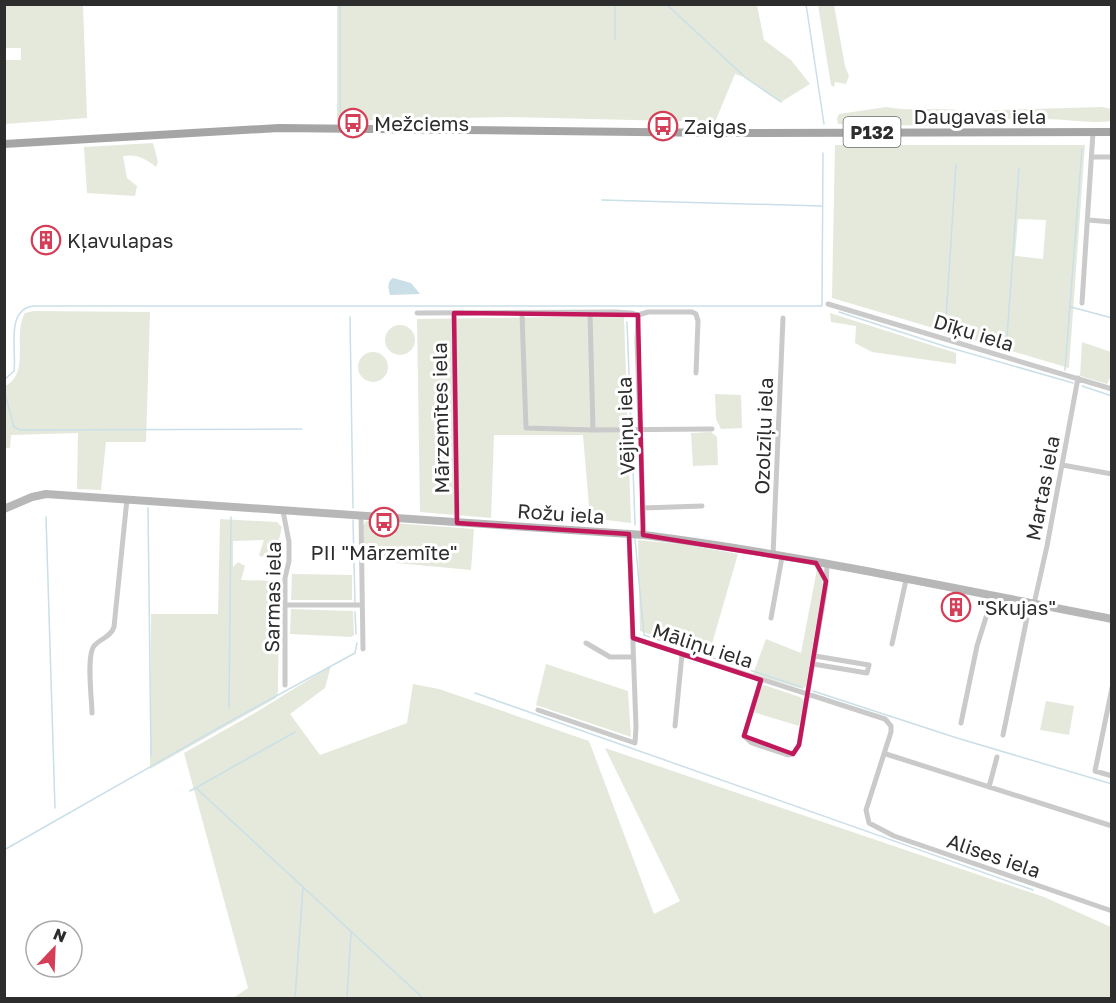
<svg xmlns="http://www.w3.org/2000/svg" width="1116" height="1003" viewBox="0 0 1116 1003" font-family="'Golos Text',sans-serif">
  <rect width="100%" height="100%" fill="#fff"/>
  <!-- green -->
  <path fill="#e4e9dc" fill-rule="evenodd" d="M 5,4 L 83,5 L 87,118 L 5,124 L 5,60 L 21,60 L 21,48 L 5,48 Z
    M 337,5 L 759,5 L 757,5 L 764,40 L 791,60 L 810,84 L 781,102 L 746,78 L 735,74 L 715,122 L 507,117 L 337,121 Z
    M 818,5 L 834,5 L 845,66 L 849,76 L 846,84 L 835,82 L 834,87 L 831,85 Z
    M 886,107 C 913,112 939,107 966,111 L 1102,107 L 1111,109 L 1111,121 C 1082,125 1054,115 1025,121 L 1024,125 L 1020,128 L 1018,121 L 1013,118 L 1000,122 L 977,123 L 974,128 L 968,123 L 936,126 L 886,125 L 881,122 L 874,126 L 838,124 L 837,119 L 839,114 Z
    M 153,143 L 158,162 L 156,167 C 145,158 136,154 123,156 L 127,178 L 137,186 L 135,196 L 87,193 L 84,147 Z
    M 835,145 L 1085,145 L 1069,368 L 832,298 ZM 1018,219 L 1046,220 L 1043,259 L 1015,256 Z
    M 34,311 L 150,312 L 146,442 L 106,442 L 101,490 L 77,489 L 78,433 L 11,435 L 10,448 L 5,448 L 5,386 C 31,374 12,334 25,313 Z
    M 830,313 L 956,353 L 956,364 L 872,352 L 855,343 L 856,326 L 831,322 Z
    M 624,316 L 631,523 L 590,518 L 583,435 L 494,435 L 491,518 L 420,512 L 417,319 Z
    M385 340a15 15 0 1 1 30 0a15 15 0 1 1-30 0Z
    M 1082,342 L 1111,352 L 1111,376 L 1107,384 L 1080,376 Z
    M358 367a15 15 0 1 1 30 0a15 15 0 1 1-30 0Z
    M 715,394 L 741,395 L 742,428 L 721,429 L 716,419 Z
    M 711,432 L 717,437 L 718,465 L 693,466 L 691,433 Z
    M 220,519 L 277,522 L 282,527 L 277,548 L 269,547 L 267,554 L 261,557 L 259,555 L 264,540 L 233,541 L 233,567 L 238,562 L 245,566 L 241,580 L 279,581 L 278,691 L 276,698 L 150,769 L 151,614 L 218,614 Z
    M 366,521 L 474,529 L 471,570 L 364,560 L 363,526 Z
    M 638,540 L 689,545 L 738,554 L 709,654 L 640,631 Z
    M 817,569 L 819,570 L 823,585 L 806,686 L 803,689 L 753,674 L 766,639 L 801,653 Z
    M 292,574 L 352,575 L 352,600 L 291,600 Z
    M 291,609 L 353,611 L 354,635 L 351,637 L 290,634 Z
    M 546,664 L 628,691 L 631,737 L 536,705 Z
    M 331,666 L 325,688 L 290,714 L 320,755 L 407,723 L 413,684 L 439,689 L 589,741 L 654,914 L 680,901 L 605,748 L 1044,897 L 1111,927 L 1111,998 L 233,998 L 248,988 L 184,753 L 258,711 Z
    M 764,685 L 800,697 L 804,701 L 799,726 L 753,712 L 760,688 Z
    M 1046,701 L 1074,706 L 1069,735 L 1040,730 Z"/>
  <!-- water -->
  <path fill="#cadfe8" d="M 393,278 L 411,283 L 420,294 L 390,295 C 388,288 387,282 393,278 Z"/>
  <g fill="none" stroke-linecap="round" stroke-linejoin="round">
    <!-- stream -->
    <path stroke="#cadfe8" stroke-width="1.5" d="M 666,4 L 746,78 L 781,102
      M 806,4 L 824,124
      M 615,40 L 615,4
      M 340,114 L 340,4
      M 602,200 L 822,206
      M 1071,307 L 1112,318
      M 839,312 L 944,346 L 1073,383
      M 350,317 L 353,508
      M 627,322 L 631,425
      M 945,334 L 956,164
      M 1006,352 L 1019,168
      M 1065,370 L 1082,149
      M 4,380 L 14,371 C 17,352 5,310 33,306 L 822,306 L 823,153
      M 1082,386 L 1112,396
      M 5,394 L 14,427 L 20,430 L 302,429
      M 632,439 L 635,525
      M 148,508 L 151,756
      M 46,517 L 55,808
      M 353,520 L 355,603
      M 635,539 L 644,635 L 801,687
      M 355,612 L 356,634
      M 813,691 L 957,738 L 1112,784
      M 475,693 L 1033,890
      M 229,708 L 231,517
      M 196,788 L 423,998
      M 190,791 L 295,732
      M 4,850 L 236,718 L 355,653 L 357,643
      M 295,998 L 303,888
      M 347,998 L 351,933"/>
    <!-- street -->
    <path stroke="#cacaca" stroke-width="5" d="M 1093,157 L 1112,157
      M 1088,220 L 1112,222
      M 1082,303 L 1093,132
      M 828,304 L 1112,389
      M 417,313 L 616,312 L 632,313 L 638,315 L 648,312 L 692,312 L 696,314 L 698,321 L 696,373
      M 454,313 L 457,523
      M 590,313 L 593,430 L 712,429
      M 522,314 L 526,428 L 593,430
      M 638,315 L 637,342 L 644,535
      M 1062,465 L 1112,474
      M 643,508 L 702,506
      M 283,511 L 289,542 L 289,561 L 285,578 L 285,685
      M 361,516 L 363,649
      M 773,556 L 783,318
      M 816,563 L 825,580
      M 1034,604 L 1047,546 L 1078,378
      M 285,605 L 362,605
      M 771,618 L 782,557
      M 633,638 L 885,719 L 891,726 L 891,732 L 866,810 L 869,823 L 894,836 L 1112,911
      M 586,643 L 610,657 L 633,657
      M 892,644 L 906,580
      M 813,664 L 867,673 L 869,665 L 815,656
      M 761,680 L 744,736 L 752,743 L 788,755 L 793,754 L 799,745 L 826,585 L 827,565
      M 1112,688 L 1095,771 L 1112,776
      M 538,710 L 635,743 L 636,727 L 629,534
      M 92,713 C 92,700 86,656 94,646 C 101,638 111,637 114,627 L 127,499
      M 961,723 L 977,646 L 993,595
      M 675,726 L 682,654
      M 1003,735 L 1030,603
      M 886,754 L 1112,826
      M 989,787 L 997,757"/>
    <!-- secondary -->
    <path stroke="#b7b7b7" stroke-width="8" d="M 4,509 L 32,497 L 46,494 L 644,535 C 801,555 956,589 1112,619"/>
    <!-- primary -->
    <path stroke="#a5a5a5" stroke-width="8" d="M 4,144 L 279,128 L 722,133 L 1112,132"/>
  </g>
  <!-- marked area -->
  <path fill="none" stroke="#c2185b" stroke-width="4.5" stroke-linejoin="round" d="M 454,313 L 638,315 L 643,535 L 816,563 L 826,581 L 799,745 L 793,754 L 744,736 L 761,680 L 633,638 L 629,534 L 457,523 Z"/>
  <!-- icons -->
  <defs>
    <g id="bus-ring" transform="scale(1.5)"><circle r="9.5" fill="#fff" stroke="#d43f57" stroke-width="1.5"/><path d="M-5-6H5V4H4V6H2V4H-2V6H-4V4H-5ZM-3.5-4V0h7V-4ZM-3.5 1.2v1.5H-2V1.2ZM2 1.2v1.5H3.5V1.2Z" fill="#d43f57"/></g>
    <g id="building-ring" transform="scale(1.5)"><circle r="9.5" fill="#fff" stroke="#d43f57" stroke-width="1.5"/><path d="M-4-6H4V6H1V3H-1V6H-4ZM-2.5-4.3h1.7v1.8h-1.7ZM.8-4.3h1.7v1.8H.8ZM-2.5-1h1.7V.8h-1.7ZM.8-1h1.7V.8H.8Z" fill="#d43f57"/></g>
  </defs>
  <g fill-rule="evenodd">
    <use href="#bus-ring" x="353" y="123"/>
    <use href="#bus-ring" x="663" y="126"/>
    <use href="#building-ring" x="46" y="240"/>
    <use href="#bus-ring" x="384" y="522"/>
    <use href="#building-ring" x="956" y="607"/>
  </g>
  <g text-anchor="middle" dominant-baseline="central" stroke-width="6" stroke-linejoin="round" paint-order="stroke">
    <!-- shield labels -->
    <rect fill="#fff" stroke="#6c6c6c" stroke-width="1.5" x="843.5" y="117" width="57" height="30" rx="4.5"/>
    <g font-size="18" font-weight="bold" fill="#2d2d2d">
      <text x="872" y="132">P132</text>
    </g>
    <!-- street labels -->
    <g font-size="20" fill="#2d2d2d" stroke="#fff">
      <text x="980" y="116">Daugavas iela</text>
      <text transform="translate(974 332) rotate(17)">Dīķu iela</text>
      <text transform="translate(440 418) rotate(-91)">Mārzemītes iela</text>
      <text transform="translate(625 426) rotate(-92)">Vējiņu iela</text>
      <text transform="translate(763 436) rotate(-88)">Ozolzīļu iela</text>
      <text transform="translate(1042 488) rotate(-79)">Martas iela</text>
      <text transform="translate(561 513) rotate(4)">Rožu iela</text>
      <text transform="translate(272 597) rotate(-89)">Sarmas iela</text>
      <text transform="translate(703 645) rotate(18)">Māliņu iela</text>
      <text transform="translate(994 855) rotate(19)">Alises iela</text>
    </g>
    <!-- poi labels -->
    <g font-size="20" fill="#2d2d2d" stroke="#fff" text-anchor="start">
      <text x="374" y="123">Mežciems</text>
      <text x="684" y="126">Zaigas</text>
      <text x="67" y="240">Kļavulapas</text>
      <text x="384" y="552" text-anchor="middle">PII "Mārzemīte"</text>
      <text x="977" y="607">"Skujas"</text>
    </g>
  </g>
  <!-- border -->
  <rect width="1116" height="1003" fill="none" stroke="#2d2d2d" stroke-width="12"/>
  <!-- north arrow -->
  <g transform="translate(54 949) rotate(23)"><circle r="28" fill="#ffffff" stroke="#ababab" stroke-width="1.5"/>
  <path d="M0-4.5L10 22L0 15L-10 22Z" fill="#d43f57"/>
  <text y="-9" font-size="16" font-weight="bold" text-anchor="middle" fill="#2d2d2d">N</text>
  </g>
</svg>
